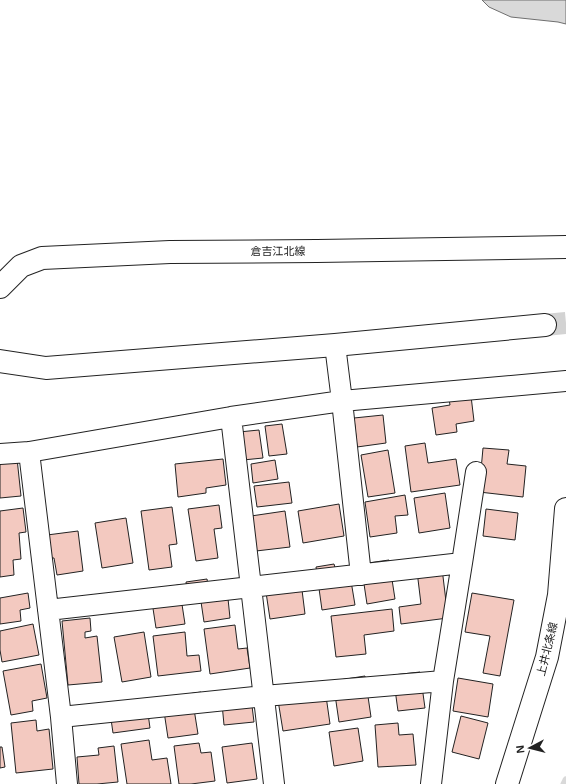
<svg xmlns="http://www.w3.org/2000/svg" width="566" height="784" viewBox="0 0 566 784" font-family="Arial,'Noto Sans JP',sans-serif">
  <rect width="100%" height="100%" fill="#fff"/>
  <!-- water -->
  <path fill="#d9d9d9" stroke="#6f6f6f" d="M 482,0 L 566,0 L 566,24 L 558,22 L 511,17 L 489,7 Z"/>
  <g fill="none" stroke-linecap="round" stroke-linejoin="round">
    <!-- stream -->
    <path stroke="#d9d9d9" stroke-width="7" d="M 564,784 L 566,780"/>
  </g>
  <!-- building -->
  <path fill="#f3c9c0" stroke="#222" d="M 471,396 L 474,421 L 456,424 L 457,432 L 436,435 L 432,408 L 450,405 L 449,399 Z
    M 383,415 L 386,443 L 357,447 L 354,418 Z
    M 282,424 L 287,454 L 269,456 L 265,426 Z
    M 259,430 L 263,458 L 243,460 L 239,432 Z
    M 425,443 L 428,463 L 456,459 L 460,485 L 411,492 L 405,446 Z
    M 483,448 L 509,450 L 507,464 L 526,466 L 523,497 L 479,492 Z
    M 16,449 L 21,496 L 0,498 L 0,451 Z
    M 388,450 L 395,493 L 368,497 L 361,455 Z
    M 223,459 L 226,485 L 206,488 L 206,493 L 178,497 L 175,464 Z
    M 275,460 L 278,479 L 253,483 L 251,464 Z
    M 289,482 L 292,503 L 257,507 L 254,486 Z
    M 445,493 L 450,528 L 419,533 L 414,498 Z
    M 405,495 L 408,515 L 395,516 L 397,533 L 370,537 L 365,502 Z
    M 339,504 L 344,536 L 303,543 L 298,511 Z
    M 219,505 L 222,528 L 214,529 L 218,558 L 196,561 L 188,509 Z
    M 172,507 L 177,544 L 169,545 L 172,567 L 149,570 L 141,511 Z
    M 23,508 L 26,532 L 19,533 L 21,559 L 13,560 L 14,575 L 0,577 L 0,511 Z
    M 486,509 L 518,513 L 515,540 L 483,536 Z
    M 285,511 L 290,547 L 256,551 L 251,516 Z
    M 126,518 L 133,563 L 102,568 L 95,523 Z
    M 78,531 L 83,571 L 57,575 L 54,558 L 50,558 L 47,535 Z
    M 389,560 L 395,599 L 367,604 L 361,564 Z
    M 441,560 L 448,618 L 401,624 L 399,607 L 421,604 L 416,563 Z
    M 334,564 L 336,571 L 349,569 L 355,605 L 322,610 L 316,567 Z
    M 300,574 L 305,614 L 270,619 L 264,579 Z
    M 207,579 L 209,591 L 227,589 L 230,618 L 204,622 L 200,595 L 188,596 L 186,582 Z
    M 179,585 L 185,624 L 156,628 L 150,589 Z
    M 28,593 L 30,608 L 20,610 L 21,621 L 0,624 L 0,598 Z
    M 472,593 L 514,600 L 500,676 L 483,673 L 490,636 L 465,632 Z
    M 392,609 L 394,631 L 364,635 L 366,654 L 336,657 L 331,616 Z
    M 90,618 L 91,631 L 85,632 L 85,638 L 97,636 L 102,682 L 68,685 L 62,621 Z
    M 33,624 L 39,655 L 2,662 L 0,650 L 0,631 Z
    M 235,625 L 238,649 L 247,648 L 250,668 L 210,674 L 204,629 Z
    M 144,632 L 151,677 L 122,682 L 114,637 Z
    M 185,632 L 187,656 L 199,655 L 201,671 L 158,676 L 153,636 Z
    M 41,664 L 47,698 L 32,701 L 33,711 L 11,715 L 3,671 Z
    M 420,672 L 425,708 L 398,711 L 393,675 Z
    M 365,676 L 371,717 L 339,722 L 333,681 Z
    M 458,678 L 493,684 L 488,717 L 453,711 Z
    M 276,688 L 326,696 L 330,724 L 283,731 Z
    M 250,690 L 254,722 L 224,725 L 221,693 Z
    M 201,692 L 203,708 L 194,709 L 198,734 L 168,738 L 162,698 Z
    M 146,699 L 150,728 L 113,733 L 109,705 Z
    M 461,716 L 488,723 L 479,759 L 452,752 Z
    M 36,720 L 37,731 L 49,729 L 53,769 L 16,773 L 11,723 Z
    M 398,723 L 399,735 L 413,734 L 416,765 L 378,767 L 375,725 Z
    M 358,728 L 363,761 L 334,766 L 329,732 Z
    M 149,740 L 152,760 L 167,758 L 171,784 L 127,784 L 121,744 Z
    M 199,743 L 201,753 L 211,752 L 215,781 L 191,784 L 179,784 L 174,746 Z
    M 252,743 L 257,779 L 227,783 L 222,747 Z
    M 114,746 L 118,782 L 97,784 L 79,784 L 77,757 L 99,755 L 98,748 Z
    M 0,747 L 2,747 L 5,767 L 0,768 Z"/>
  <g fill="none" stroke-linecap="round" stroke-linejoin="round">
    <!-- secondary-tunnel -->
    <path stroke="#d3d3d3" stroke-width="22" stroke-dasharray="22 11" stroke-linecap="butt" d="M 545,325 L 566,323"/>
    <!-- street casing -->
    <g stroke="#222" stroke-width="22">
      <path id="street" d="M 335,345 L 342,401 L 361,575
        M 29,452 L 61,717 L 67,784
        M 0,454 L 29,452 L 231,417 L 342,401 L 566,381
        M 462,563 L 476,472
        M 48,610 L 251,587 L 231,417
        M 61,717 L 264,696 L 443,681
        M 274,784 L 251,587 L 462,563 L 443,681 L 431,784"/>
    </g>
    <!-- secondary casing -->
    <g stroke="#222" stroke-width="24">
      <path id="secondary" d="M 0,287 L 21,266 L 42,258 L 170,252 L 317,251 L 566,247
        M 0,361 L 46,368 L 335,345 L 545,325
        M 507,784 L 547,657 L 559,595 L 566,509"/>
    </g>
    <!-- street -->
    <use href="#street" stroke="#fff" stroke-width="20"/>
    <!-- secondary -->
    <use href="#secondary" stroke="#fff" stroke-width="22"/>
  </g>
  <g text-anchor="middle" dominant-baseline="central" stroke-width="3" stroke-linejoin="round" paint-order="stroke">
    <!-- street labels -->
    <g font-size="11" fill="#222" stroke="#fff">
      <text x="278" y="251">倉吉江北線</text>
      <text transform="translate(547 649) rotate(-76)">上井北条線</text>
    </g>
  </g>
  <!-- north arrow -->
  <g transform="translate(530 748) rotate(263)" stroke="#ffffff" stroke-width="3" paint-order="stroke">
  <path d="M0-3L7 15L0 10L-7 15Z" fill="#222222"/>
  <text y="-6" font-size="11" font-weight="bold" text-anchor="middle" fill="#222222">N</text>
  </g>
</svg>
